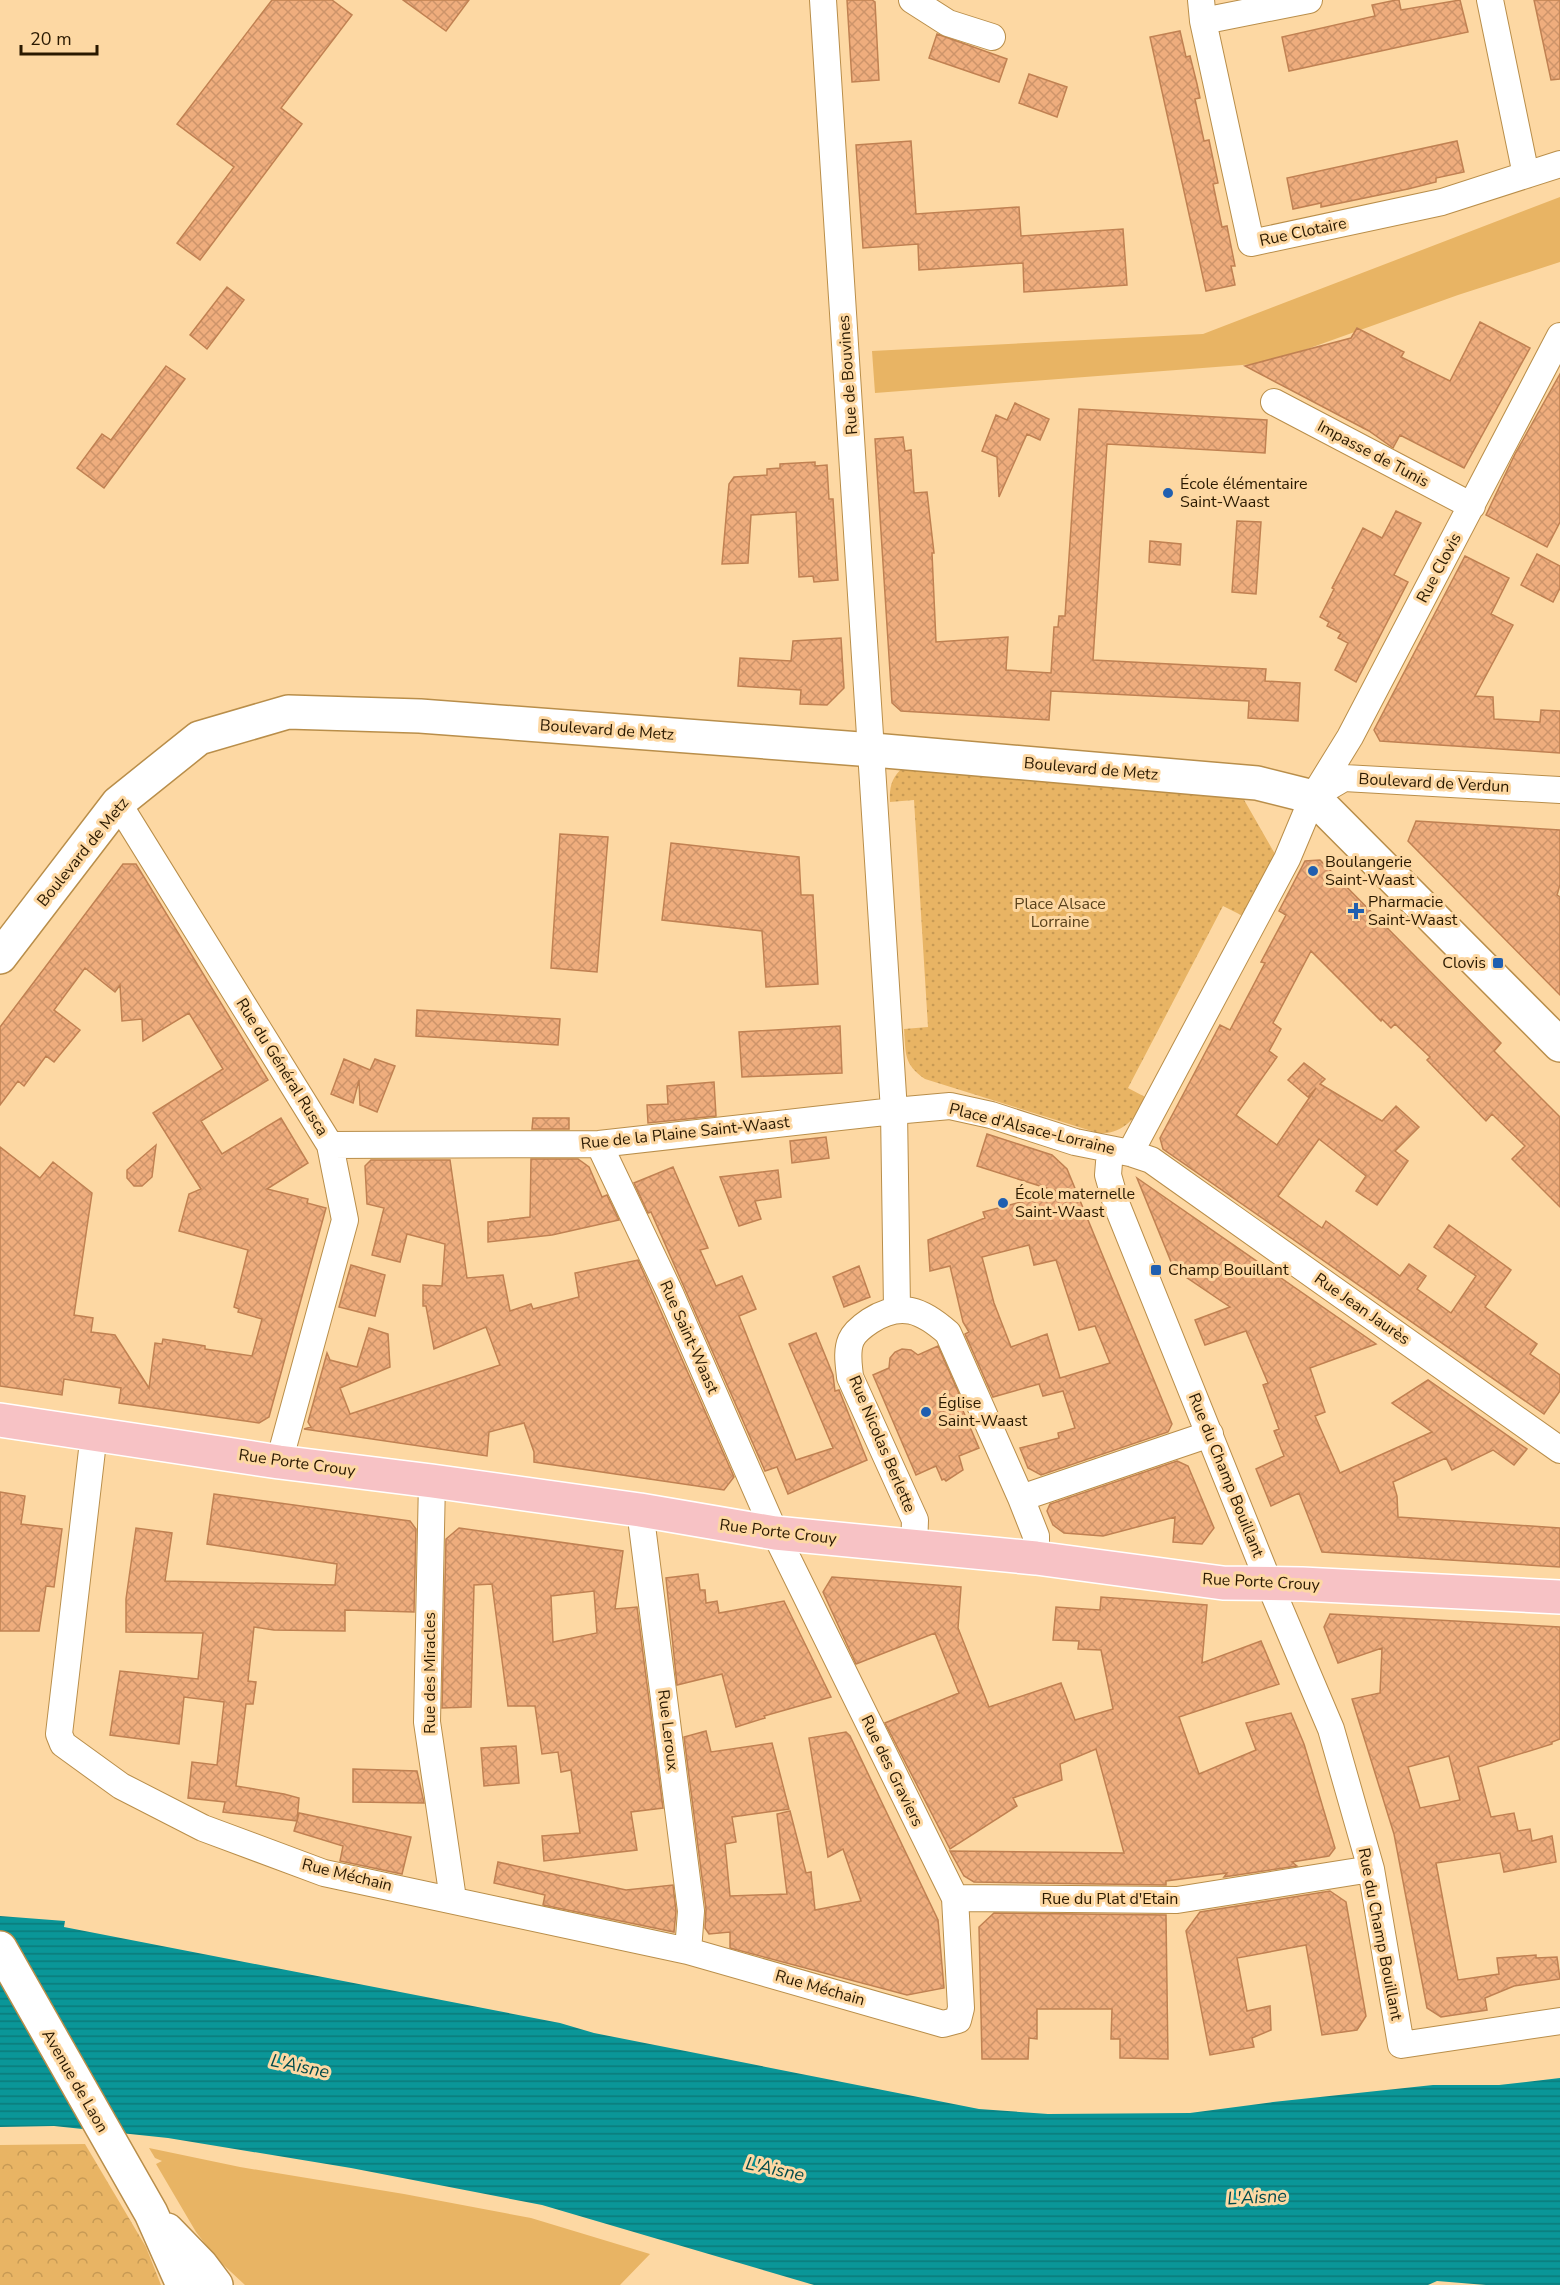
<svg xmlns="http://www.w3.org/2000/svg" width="1560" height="2285" viewBox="0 0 1560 2285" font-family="'Nunito Sans',sans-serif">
  <defs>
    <pattern id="forest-crowns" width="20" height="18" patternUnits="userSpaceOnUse" patternTransform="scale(1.5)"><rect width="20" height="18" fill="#e8b464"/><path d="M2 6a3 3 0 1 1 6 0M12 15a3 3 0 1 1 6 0" fill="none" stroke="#c79a55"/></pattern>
    <pattern id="park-dots" width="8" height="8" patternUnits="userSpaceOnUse" patternTransform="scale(1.5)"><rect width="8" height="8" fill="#e8b464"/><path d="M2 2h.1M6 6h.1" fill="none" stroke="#c79a55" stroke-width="1.8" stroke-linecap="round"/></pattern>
    <pattern id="water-rules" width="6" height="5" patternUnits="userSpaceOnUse" patternTransform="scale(1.5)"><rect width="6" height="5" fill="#0a9698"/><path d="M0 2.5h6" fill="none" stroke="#0b7a7a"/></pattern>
    <pattern id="building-cross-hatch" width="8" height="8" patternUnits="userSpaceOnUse" patternTransform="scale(1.5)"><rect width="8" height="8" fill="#efad7d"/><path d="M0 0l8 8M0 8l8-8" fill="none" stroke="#cd946a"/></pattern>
  </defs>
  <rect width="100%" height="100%" fill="#fdd8a3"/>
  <!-- green -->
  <path fill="#e8b464" d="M 1560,197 L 1560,262 L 1458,295 L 1296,353 L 1255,364 L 875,393 L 872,351 L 1203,334 Z
    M 149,2148 L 240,2167 L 404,2194 L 531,2218 L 650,2254 L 620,2285 L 245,2285 L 217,2259 L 196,2232 L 156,2164 L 162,2161 L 155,2158 Z"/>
  <!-- forest -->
  <path fill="url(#forest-crowns)" d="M 85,2144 L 146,2247 L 161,2285 L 0,2285 L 0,2145 Z"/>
  <!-- park -->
  <path fill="url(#park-dots)" d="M 904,767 L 1235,784 L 1275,854 L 1243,916 L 1223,906 L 1128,1088 L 1147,1098 C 1135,1118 1123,1135 1098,1133 L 925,1079 C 903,1064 906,1053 904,1029 L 928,1027 L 914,800 L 890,802 C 889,787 892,776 904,767 Z"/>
  <!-- water -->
  <path fill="url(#water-rules)" d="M 0,1916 L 65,1921 L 64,1927 L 560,2023 L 594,2033 L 979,2109 L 1048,2114 L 1190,2113 L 1273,2102 L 1433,2085 L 1499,2085 L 1560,2078 L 1560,2285 L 1486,2285 L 1437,2281 L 1428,2285 L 814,2285 L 542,2205 L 351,2168 L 168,2138 L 54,2126 L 0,2127 Z"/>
  <!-- building -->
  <path fill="url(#building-cross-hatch)" stroke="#c08152" stroke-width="1.5" fill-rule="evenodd" d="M 272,0 L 332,0 L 352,15 L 281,108 L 302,124 L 200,260 L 177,243 L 234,167 L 177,124 Z
    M 403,0 L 469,0 L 446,31 Z
    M 847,0 L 872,0 L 875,2 L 879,80 L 852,82 Z
    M 1396,0 L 1399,0 L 1401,10 L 1460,0 L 1468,32 L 1289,71 L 1282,37 L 1375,16 L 1372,5 Z
    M 1534,0 L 1560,0 L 1560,79 L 1551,80 Z
    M 1180,31 L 1186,57 L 1190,56 L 1197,84 L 1200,98 L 1195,99 L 1204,141 L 1209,140 L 1218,183 L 1213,184 L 1222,227 L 1227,226 L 1235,266 L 1231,266 L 1235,285 L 1206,291 L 1150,37 Z
    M 937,34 L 1007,59 L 999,82 L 929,58 Z
    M 1029,74 L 1067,87 L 1057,117 L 1019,103 Z
    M 911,141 L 916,214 L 1019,207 L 1021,236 L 1123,229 L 1127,285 L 1024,292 L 1023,263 L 919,270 L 918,244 L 863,248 L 856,145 Z
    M 1457,141 L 1464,172 L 1436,178 L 1436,182 L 1408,189 L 1321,207 L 1321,203 L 1293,209 L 1287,178 Z
    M 227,287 L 244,300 L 207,349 L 190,335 Z
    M 1480,322 L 1530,348 L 1464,468 L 1400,435 L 1393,448 L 1369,431 L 1245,366 L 1351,338 L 1357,328 L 1404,352 L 1401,357 L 1450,381 Z
    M 166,366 L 185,379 L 104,488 L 77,468 L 102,434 L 111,440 Z
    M 1560,374 L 1560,522 L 1547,547 L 1486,515 L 1515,454 Z
    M 1015,403 L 1049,419 L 1040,440 L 1027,434 L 999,497 L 997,457 L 982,451 L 996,415 L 1007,420 Z
    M 1079,409 L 1267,420 L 1265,453 L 1107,444 L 1093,660 L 1266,669 L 1265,681 L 1300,683 L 1298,721 L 1248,718 L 1249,701 L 1051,691 L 1049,720 L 901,711 L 892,703 L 875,439 L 903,437 L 905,451 L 911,450 L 914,493 L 927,492 L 934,553 L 932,553 L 936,642 L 1008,637 L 1006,670 L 1051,673 L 1054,627 L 1058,627 L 1059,616 L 1065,616 Z
    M 815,462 L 815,466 L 827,465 L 829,499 L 833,499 L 838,580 L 814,582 L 813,576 L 799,577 L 796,512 L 751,515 L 748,563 L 722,564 L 729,484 L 734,477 L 767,475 L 767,469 L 780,468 L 780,464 Z
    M 1396,511 L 1421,523 L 1394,575 L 1408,582 L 1356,682 L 1335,670 L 1348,643 L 1338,638 L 1341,633 L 1327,626 L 1329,622 L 1320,617 L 1334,589 L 1332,588 L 1363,528 L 1382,538 Z
    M 1237,521 L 1261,522 L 1256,594 L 1232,592 Z
    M 1150,541 L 1181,544 L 1180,565 L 1149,562 Z
    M 1537,554 L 1560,566 L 1560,588 L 1553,602 L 1521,585 Z
    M 1465,556 L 1509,578 L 1491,614 L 1513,625 L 1475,696 L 1493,697 L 1494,719 L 1540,722 L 1541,710 L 1560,711 L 1560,753 L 1380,741 L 1374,730 Z
    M 841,638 L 844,688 L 827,705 L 800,704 L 801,690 L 738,686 L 740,658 L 791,661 L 793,641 Z
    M 1416,821 L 1560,830 L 1560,885 L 1557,895 L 1560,897 L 1560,995 L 1408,841 Z
    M 560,834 L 608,837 L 597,972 L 551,968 Z
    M 671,843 L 799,857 L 801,895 L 813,895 L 818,984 L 766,987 L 762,931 L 662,920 Z
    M 1320,860 L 1501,1043 L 1494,1051 L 1560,1117 L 1560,1207 L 1512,1159 L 1525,1146 L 1492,1114 L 1486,1121 L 1427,1060 L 1430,1057 L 1395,1024 L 1391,1028 L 1382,1019 L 1381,1021 L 1311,951 L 1273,1023 L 1281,1029 L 1269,1051 L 1277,1057 L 1236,1115 L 1277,1145 L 1316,1088 L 1308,1097 L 1288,1080 L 1304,1063 L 1325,1079 L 1320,1084 L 1382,1121 L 1396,1106 L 1419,1127 L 1395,1151 L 1408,1161 L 1377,1205 L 1356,1191 L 1366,1176 L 1319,1139 L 1278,1196 L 1322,1228 L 1326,1221 L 1400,1276 L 1409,1264 L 1426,1276 L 1417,1289 L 1451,1313 L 1476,1276 L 1434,1247 L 1449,1225 L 1511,1270 L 1485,1307 L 1537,1344 L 1530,1354 L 1560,1375 L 1560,1391 L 1544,1414 L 1163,1149 L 1160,1138 L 1220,1025 L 1230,1030 L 1265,963 L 1261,962 L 1286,915 L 1279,911 L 1305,861 Z
    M 123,864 L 136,864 L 268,1080 L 201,1121 L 222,1154 L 281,1118 L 308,1163 L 267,1189 L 308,1199 L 307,1203 L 326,1208 L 269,1417 L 259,1423 L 119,1403 L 121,1388 L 64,1379 L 62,1395 L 0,1386 L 0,1147 L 40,1178 L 53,1162 L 92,1193 L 74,1315 L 93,1318 L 91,1332 L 115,1335 L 149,1388 L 155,1343 L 162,1344 L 163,1339 L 205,1346 L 205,1349 L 252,1356 L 262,1319 L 238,1312 L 239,1309 L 234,1307 L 248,1250 L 179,1231 L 189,1194 L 201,1189 L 153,1113 L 223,1069 L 189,1013 L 143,1041 L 142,1019 L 122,1021 L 120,985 L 115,992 L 85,968 L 54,1010 L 80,1030 L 54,1062 L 46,1056 L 24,1086 L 18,1081 L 0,1105 L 0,1027 Z
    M 417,1010 L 560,1019 L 558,1045 L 416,1036 Z
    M 840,1026 L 842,1073 L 742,1077 L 739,1032 Z
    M 344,1059 L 370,1070 L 375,1059 L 395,1066 L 377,1112 L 360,1105 L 359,1080 L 353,1103 L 331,1094 Z
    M 714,1082 L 716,1116 L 648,1123 L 647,1105 L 668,1104 L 667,1086 Z
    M 533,1118 L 569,1118 L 569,1129 L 532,1129 Z
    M 987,1134 L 1052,1155 L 1067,1169 L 1172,1424 L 1168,1432 L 1041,1475 L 1028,1468 L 1020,1448 L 1059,1438 L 1058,1433 L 1075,1428 L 1063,1391 L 1043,1396 L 1039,1384 L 993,1397 L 965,1334 L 969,1332 L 963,1322 L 950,1266 L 930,1271 L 928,1240 L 985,1218 L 983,1212 L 1059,1192 L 977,1166 ZM 1029,1245 L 1034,1265 L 1056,1260 L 1079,1330 L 1095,1326 L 1110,1363 L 1060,1378 L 1047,1334 L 1011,1347 L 994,1303 L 982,1257 Z
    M 826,1137 L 829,1158 L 792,1163 L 790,1141 Z
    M 156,1145 L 152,1177 L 142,1186 L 134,1186 L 127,1178 L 127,1170 Z
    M 531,1159 L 578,1159 L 589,1167 L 602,1197 L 607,1195 L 619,1220 L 552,1235 L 488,1242 L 488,1222 L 530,1217 Z
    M 371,1160 L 450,1160 L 467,1278 L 503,1275 L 510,1311 L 531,1304 L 533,1309 L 579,1297 L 575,1273 L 638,1260 L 734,1477 L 724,1490 L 534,1462 L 534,1452 L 524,1423 L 489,1432 L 487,1456 L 304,1429 L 311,1427 L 308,1422 L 327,1353 L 330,1360 L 357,1367 L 369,1328 L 388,1334 L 390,1367 L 340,1388 L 350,1414 L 500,1365 L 486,1327 L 434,1349 L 426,1306 L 423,1306 L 423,1285 L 442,1286 L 445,1244 L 407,1234 L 400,1262 L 372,1255 L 384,1208 L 367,1204 L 365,1166 Z
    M 673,1167 L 708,1248 L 700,1250 L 716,1286 L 742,1276 L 756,1309 L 739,1316 L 796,1460 L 833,1448 L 789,1344 L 816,1333 L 833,1375 L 835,1391 L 839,1390 L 867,1460 L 788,1494 L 777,1467 L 765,1471 L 651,1212 L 648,1213 L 634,1183 Z
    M 778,1170 L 781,1197 L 755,1201 L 761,1219 L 739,1226 L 720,1177 Z
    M 1137,1178 L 1376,1344 L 1310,1368 L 1325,1412 L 1315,1416 L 1340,1473 L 1432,1432 L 1392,1403 L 1428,1380 L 1527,1449 L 1514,1465 L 1493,1450 L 1452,1470 L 1446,1458 L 1393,1482 L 1397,1496 L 1398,1517 L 1560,1528 L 1560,1567 L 1322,1552 L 1299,1493 L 1271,1506 L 1256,1469 L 1284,1456 L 1274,1431 L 1279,1429 L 1263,1385 L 1268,1383 L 1246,1331 L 1205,1345 L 1195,1320 L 1230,1307 L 1174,1269 Z
    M 351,1265 L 385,1275 L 375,1316 L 339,1307 Z
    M 859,1266 L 870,1297 L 844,1307 L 833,1277 Z
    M 938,1346 L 964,1405 L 961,1406 L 979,1448 L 959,1456 L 963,1470 L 946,1481 L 944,1479 L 942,1480 L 936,1466 L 916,1475 L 873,1375 L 889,1368 L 890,1358 L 895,1352 L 902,1349 L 911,1350 L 918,1355 Z
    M 1177,1461 L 1188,1466 L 1214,1528 L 1202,1544 L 1173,1542 L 1175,1517 L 1103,1536 L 1064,1533 L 1053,1525 L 1047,1511 L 1050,1504 Z
    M 0,1492 L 25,1496 L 21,1524 L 62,1529 L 54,1587 L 46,1586 L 39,1631 L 0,1631 Z
    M 214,1494 L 410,1521 L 416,1529 L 414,1612 L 345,1610 L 345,1631 L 274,1630 L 254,1627 L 248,1681 L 256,1682 L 253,1704 L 246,1704 L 236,1786 L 284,1794 L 299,1798 L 297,1821 L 299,1813 L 411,1837 L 402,1874 L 340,1861 L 343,1846 L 294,1831 L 297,1821 L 223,1812 L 225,1802 L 188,1798 L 192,1762 L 217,1765 L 224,1702 L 184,1697 L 179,1744 L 110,1735 L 120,1671 L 198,1679 L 203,1633 L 126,1632 L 126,1599 L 136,1528 L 172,1533 L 165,1581 L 335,1585 L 337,1564 L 207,1544 Z
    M 459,1528 L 623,1551 L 615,1609 L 637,1607 L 663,1808 L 631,1812 L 637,1850 L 544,1861 L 542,1836 L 580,1833 L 571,1770 L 561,1772 L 558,1752 L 542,1754 L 535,1706 L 508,1706 L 492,1584 L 474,1585 L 471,1707 L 442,1708 L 446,1539 ZM 594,1591 L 597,1633 L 553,1642 L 551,1596 Z
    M 698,1574 L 700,1590 L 705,1590 L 706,1603 L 717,1601 L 719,1613 L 784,1601 L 831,1697 L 764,1716 L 765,1718 L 736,1727 L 722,1674 L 677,1685 L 666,1578 Z
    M 832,1577 L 961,1587 L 958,1628 L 989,1707 L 1061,1683 L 1075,1720 L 1113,1709 L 1101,1650 L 1078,1649 L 1079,1641 L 1053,1640 L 1056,1607 L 1100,1610 L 1101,1597 L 1207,1605 L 1202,1663 L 1261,1641 L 1279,1684 L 1179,1717 L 1199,1774 L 1256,1750 L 1246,1723 L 1291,1713 L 1304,1744 L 1335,1848 L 1329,1856 L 1292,1862 L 1297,1866 L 1224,1877 L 1227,1873 L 1166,1881 L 1166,1885 L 974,1882 L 964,1876 L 950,1851 L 1124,1853 L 1096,1749 L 1060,1764 L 1062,1780 L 1013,1798 L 1017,1806 L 950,1849 L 885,1723 L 959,1693 L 935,1633 L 856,1664 L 823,1592 Z
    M 1330,1614 L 1560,1627 L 1560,1739 L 1552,1742 L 1552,1744 L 1478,1767 L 1491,1817 L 1514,1813 L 1518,1831 L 1530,1829 L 1532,1841 L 1552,1836 L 1556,1862 L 1504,1872 L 1500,1853 L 1436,1863 L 1458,1980 L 1499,1974 L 1497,1958 L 1536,1955 L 1536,1958 L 1557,1957 L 1560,1979 L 1514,1986 L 1485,1998 L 1487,2010 L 1441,2017 L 1427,2008 L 1394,1834 L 1352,1699 L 1380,1693 L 1382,1648 L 1338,1663 L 1324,1627 ZM 1449,1756 L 1460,1800 L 1420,1808 L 1408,1767 Z
    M 706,1731 L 711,1752 L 772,1743 L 789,1809 L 732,1817 L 736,1842 L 725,1844 L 730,1896 L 787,1894 L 777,1814 L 790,1811 L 806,1873 L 811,1872 L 815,1910 L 861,1901 L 843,1849 L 828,1857 L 809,1738 L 846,1732 L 850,1736 L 938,1920 L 944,1988 L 907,1995 L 730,1948 L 730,1932 L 709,1934 L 705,1928 L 706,1909 L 684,1737 Z
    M 516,1746 L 519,1783 L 484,1786 L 481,1748 Z
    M 353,1769 L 417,1771 L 424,1803 L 353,1802 Z
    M 498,1862 L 626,1890 L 673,1885 L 676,1911 L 674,1932 L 543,1905 L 545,1895 L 494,1883 Z
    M 1330,1891 L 1346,1902 L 1366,2016 L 1357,2030 L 1322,2035 L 1306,1945 L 1237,1958 L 1247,2011 L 1270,2006 L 1271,2030 L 1252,2038 L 1254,2047 L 1210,2055 L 1186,1931 L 1200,1912 Z
    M 994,1913 L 1166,1915 L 1168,2059 L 1120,2058 L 1120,2039 L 1111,2039 L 1112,2009 L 1037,2009 L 1037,2039 L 1029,2038 L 1028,2059 L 982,2059 L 979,1927 Z"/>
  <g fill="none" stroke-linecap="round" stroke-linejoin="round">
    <!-- street casing -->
    <g stroke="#b98e4a" stroke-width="28">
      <path id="street" d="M 823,0 L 894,1111 L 950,1106 L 991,1115 L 1075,1142 L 1130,1153 L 1151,1160 L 1560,1450
        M 912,0 L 948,23 L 992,37
        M 1201,0 L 1203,21 L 1251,243 L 1442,202 L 1560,164
        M 1490,0 L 1526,175
        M 1203,21 L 1309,0
        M 1274,402 L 1472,506
        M 1315,795 L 1344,778 L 1560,790
        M 118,803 L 330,1145 L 345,1220 L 279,1462
        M 330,1145 L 599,1144 L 894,1111 L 897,1308
        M 1110,1150 L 1108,1175 L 1116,1203 L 1269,1583 L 1331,1729 L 1371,1869 L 1401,2045 L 1560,2021
        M 1130,1153 L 1287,859 L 1313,797 L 1350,737 L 1560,336
        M 94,1433 L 59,1734 L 63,1744 L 121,1786 L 203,1828 L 324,1873 L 688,1951 L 943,2024 L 958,2020 L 961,2008 L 955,1898 L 775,1533 L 670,1293 L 599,1144
        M 432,1481 L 427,1722 L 453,1899
        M 1021,1498 L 1210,1434
        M 640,1510 L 691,1911 L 688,1951
        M 914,1547 L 915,1520 L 850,1377 C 849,1365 846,1352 851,1340 C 854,1333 864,1325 870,1321 C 901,1301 922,1310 948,1333 L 1021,1498 L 1036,1536 L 1036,1558
        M 955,1898 L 1177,1900 L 1371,1869"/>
    </g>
    <!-- secondary casing -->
    <g stroke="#b98e4a" stroke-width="36">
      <path id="secondary" d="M 0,957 L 118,803 L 199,738 L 288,712 L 420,716 L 873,750 L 1257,783 L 1313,797 L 1560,1045
        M 0,1948 L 151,2213 L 183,2285
        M 167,2230 L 201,2265 L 216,2285"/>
    </g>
    <!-- primary casing -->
    <g stroke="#fff" stroke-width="36">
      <path id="primary" d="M 0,1420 L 279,1462 L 432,1481 L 640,1510 L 775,1533 L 1036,1558 L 1223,1583 L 1302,1584 L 1560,1597"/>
    </g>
    <!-- street -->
    <use href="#street" stroke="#fff" stroke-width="26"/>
    <!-- secondary -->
    <use href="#secondary" stroke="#fff" stroke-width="33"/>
    <!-- primary -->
    <use href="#primary" stroke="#f7c2c5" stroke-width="33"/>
  </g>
  <!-- markers -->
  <g fill="#205fb0" stroke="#fdd8a3" stroke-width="2">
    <circle cx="1168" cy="493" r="6"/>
    <circle cx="1313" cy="871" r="6"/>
    <path d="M1353 902h6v6h6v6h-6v6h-6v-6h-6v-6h6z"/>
    <rect x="1492" y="957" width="12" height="12" rx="3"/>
    <circle cx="1003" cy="1203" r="6"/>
    <rect x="1150" y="1264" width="12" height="12" rx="3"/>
    <circle cx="926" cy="1412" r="6"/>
  </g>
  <g text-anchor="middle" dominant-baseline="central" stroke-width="6" stroke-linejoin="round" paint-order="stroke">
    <!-- street labels -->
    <g font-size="16" fill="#2a1900" stroke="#fdd8a3">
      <text transform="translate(1303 232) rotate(-12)">Rue Clotaire</text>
      <text transform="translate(848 375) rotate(-94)">Rue de Bouvines</text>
      <text transform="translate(1373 454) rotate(28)">Impasse de Tunis</text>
      <text transform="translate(1439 568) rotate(-62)">Rue Clovis</text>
      <text transform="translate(607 730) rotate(4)">Boulevard de Metz</text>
      <text transform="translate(1091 769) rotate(5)">Boulevard de Metz</text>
      <text transform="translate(1434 783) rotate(3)">Boulevard de Verdun</text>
      <text transform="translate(83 852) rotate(-51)">Boulevard de Metz</text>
      <text transform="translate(282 1067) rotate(58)">Rue du Général Rusca</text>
      <text transform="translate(1032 1129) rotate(14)">Place d'Alsace-Lorraine</text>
      <text transform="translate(685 1133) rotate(-6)">Rue de la Plaine Saint-Waast</text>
      <text transform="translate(1362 1309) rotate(35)">Rue Jean Jaurès</text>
      <text transform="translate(689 1337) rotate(66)">Rue Saint-Waast</text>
      <text transform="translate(882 1444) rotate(67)">Rue Nicolas Berlette</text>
      <text transform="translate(297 1463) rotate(8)">Rue Porte Crouy</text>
      <text transform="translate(1226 1475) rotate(68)">Rue du Champ Bouillant</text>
      <text transform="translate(778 1532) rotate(7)">Rue Porte Crouy</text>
      <text transform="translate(1261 1582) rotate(3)">Rue Porte Crouy</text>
      <text transform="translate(430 1673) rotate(-90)">Rue des Miracles</text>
      <text transform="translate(668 1730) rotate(83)">Rue Leroux</text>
      <text transform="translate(892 1771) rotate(64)">Rue des Graviers</text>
      <text transform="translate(347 1875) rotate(14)">Rue Méchain</text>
      <text x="1110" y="1899">Rue du Plat d'Etain</text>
      <text transform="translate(1380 1934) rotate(79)">Rue du Champ Bouillant</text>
      <text transform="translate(820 1988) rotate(16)">Rue Méchain</text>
      <text transform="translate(75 2081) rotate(60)">Avenue de Laon</text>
    </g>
    <!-- poi labels -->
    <g font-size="16" fill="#2a1900" stroke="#fdd8a3" text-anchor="start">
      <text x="1180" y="484">École élémentaire<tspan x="1180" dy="18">Saint-Waast</tspan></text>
      <text x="1325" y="862">Boulangerie<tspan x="1325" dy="18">Saint-Waast</tspan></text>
      <text x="1368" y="902">Pharmacie<tspan x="1368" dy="18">Saint-Waast</tspan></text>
      <text x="1486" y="963" text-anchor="end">Clovis</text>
      <text x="1015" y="1194">École maternelle<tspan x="1015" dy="18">Saint-Waast</tspan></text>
      <text x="1168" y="1270">Champ Bouillant</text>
      <text x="938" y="1403">Église<tspan x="938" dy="18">Saint-Waast</tspan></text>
    </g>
    <!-- park labels -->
    <g font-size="16" fill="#59411b" stroke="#fdd8a3">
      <text x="1060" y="904">Place Alsace<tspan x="1060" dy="18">Lorraine</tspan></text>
    </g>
    <!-- water labels -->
    <g font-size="18" font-style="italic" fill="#024b4c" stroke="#fdd8a3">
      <text transform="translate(300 2066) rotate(12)">L'Aisne</text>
      <text transform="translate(775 2169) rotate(12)">L'Aisne</text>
      <text transform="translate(1257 2197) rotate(-3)">L'Aisne</text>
    </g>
  </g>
  <!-- scale -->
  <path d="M21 45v9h76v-9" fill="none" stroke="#2a1900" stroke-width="3"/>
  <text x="30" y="45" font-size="18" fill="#2a1900" stroke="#fdd8a3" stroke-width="4.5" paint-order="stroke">20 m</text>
</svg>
